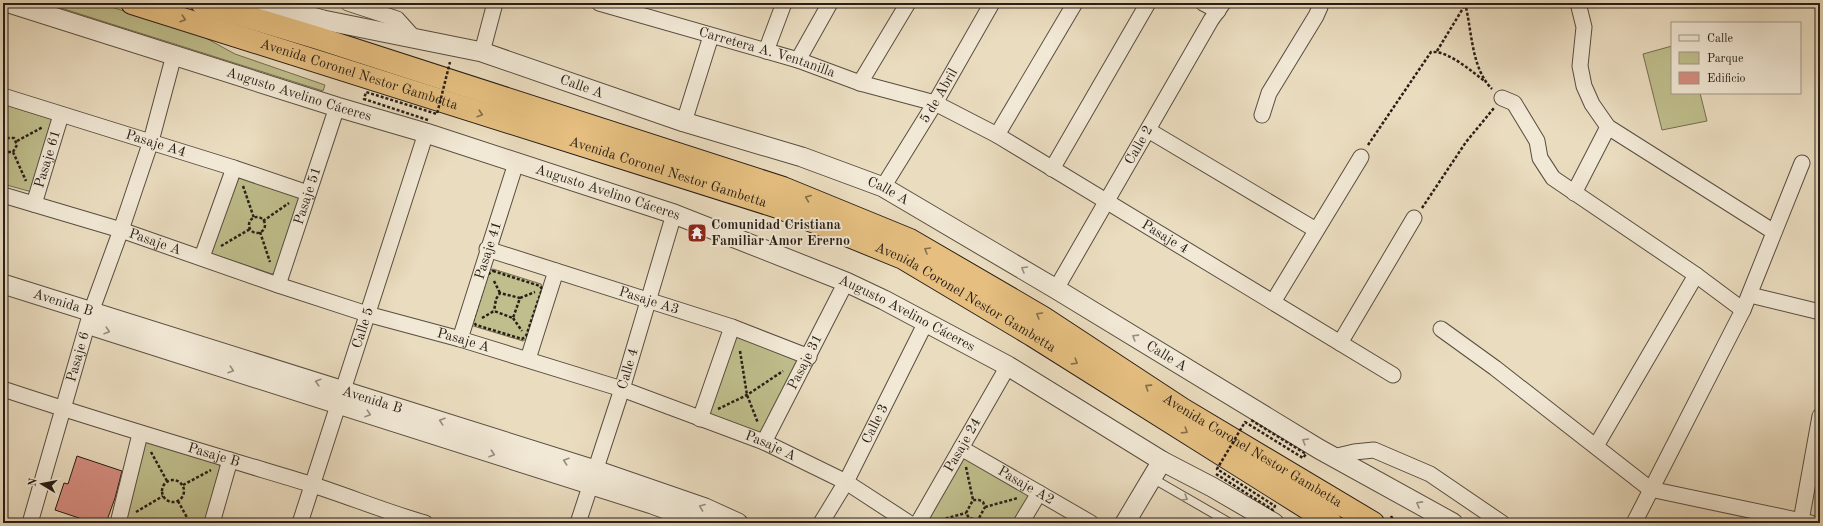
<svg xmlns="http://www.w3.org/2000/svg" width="1823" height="526" viewBox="0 0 1823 526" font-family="'Old Standard TT',serif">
  <rect width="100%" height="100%" fill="#eadcbf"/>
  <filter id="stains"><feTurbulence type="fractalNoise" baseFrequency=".005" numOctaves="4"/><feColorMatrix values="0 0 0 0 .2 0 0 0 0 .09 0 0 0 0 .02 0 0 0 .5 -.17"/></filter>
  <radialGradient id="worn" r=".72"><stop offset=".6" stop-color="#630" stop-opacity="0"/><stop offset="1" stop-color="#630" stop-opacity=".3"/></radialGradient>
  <!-- green -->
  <path fill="#bfbe8c" stroke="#746e51" d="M 45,3 L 99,3 L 202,36 L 235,54 L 325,85 L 323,91 Z
    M 1672,46 L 1672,93 L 1700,93 L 1707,121 L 1662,130 L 1643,54 Z
    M 3,104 L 54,120 L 32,192 L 3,184 Z
    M 240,178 L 300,196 L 278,271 L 272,274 L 210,253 L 236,180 Z
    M 493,269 L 541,284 L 543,289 L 529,337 L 523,341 L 470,325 L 486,271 Z
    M 734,336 L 801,359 L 765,435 L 706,415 Z
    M 143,440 L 218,462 L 220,467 L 205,523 L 137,523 L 122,518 Z
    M 962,456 L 1029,492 L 1030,501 L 1016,523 L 926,523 Z"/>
  <!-- building -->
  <path fill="#d68d80" stroke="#281e16" d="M 77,456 L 122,471 L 115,498 L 106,523 L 94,523 L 55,510 L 64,483 L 68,484 Z"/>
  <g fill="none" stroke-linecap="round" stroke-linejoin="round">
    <!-- service casing -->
    <g stroke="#584e40" stroke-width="10">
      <path id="service" d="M 1152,478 L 1230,523"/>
    </g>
    <!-- minor casing -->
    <g stroke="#584e40" stroke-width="17">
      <g id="minor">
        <path d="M 348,3 L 397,19 L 415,39"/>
        <path id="s1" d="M 599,3 L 798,60 L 860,83 L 935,103 L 997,135 L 1393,375"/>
        <path d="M 1203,3 L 1218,11"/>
        <path d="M 1578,3 L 1584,27 L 1580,66 L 1584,86 L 1592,104 L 1608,127 L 1774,232"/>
        <path d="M 766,51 L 784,3"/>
        <path d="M 482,52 L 495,3"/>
        <path d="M 798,60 L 830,3"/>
        <path d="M 860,83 L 908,3"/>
        <path id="s2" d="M 3,96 L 234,168 L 308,193"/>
        <path d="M 1502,98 L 1514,103 L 1537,141 L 1540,158 L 1553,178 L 1696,275 L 1743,310"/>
        <path d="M 1262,115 L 1269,93 L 1316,16 L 1320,7 L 1319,3"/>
        <path d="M 684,122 L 711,36"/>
        <path d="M 1148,130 L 1316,230"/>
        <path d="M 997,135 L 1075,3"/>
        <path d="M 1052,169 L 1148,3"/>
        <path id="s3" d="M 883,187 L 935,103 L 992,3"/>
        <path d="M 1574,193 L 1608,127"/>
        <path id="s4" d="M 3,195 L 121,230 L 278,285 L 367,314 L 460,339 L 622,389 L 764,442 L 846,482 L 909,523"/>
        <path id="s5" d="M 34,204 L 61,115"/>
        <path id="s6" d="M 487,249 L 732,327 L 809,357"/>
        <path d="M 202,257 L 234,168"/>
        <path id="s7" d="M 278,285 L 337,107"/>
        <path id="s8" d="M 1056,289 L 1211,20 L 1223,3"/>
        <path d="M 1750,295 L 1820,312"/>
        <path d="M 1273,302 L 1361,157"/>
        <path d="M 1441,329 L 1495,368 L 1650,489 L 1811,523"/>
        <path id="s9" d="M 460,339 L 516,163"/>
        <path d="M 1340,343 L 1414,218"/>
        <path d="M 528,359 L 556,271"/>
        <path id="s10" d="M 3,389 C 105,423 207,453 310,484 C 348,496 386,512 425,523"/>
        <path d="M 700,419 L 732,327"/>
        <path id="s11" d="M 764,442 L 846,282"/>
        <path d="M 1596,446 L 1696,275"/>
        <path id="s12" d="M 961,448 L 1091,523"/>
        <path d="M 1333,457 L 1354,452 L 1374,450 L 1430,474 L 1502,523"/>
        <path d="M 1801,521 L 1820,416"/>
        <path id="s13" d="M 30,523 L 91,312 L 121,230 L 151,141 L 174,55"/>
        <path d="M 118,523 L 140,434"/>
        <path d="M 212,523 L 230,460"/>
        <path id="s14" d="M 300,523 L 426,133"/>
        <path id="s15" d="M 578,523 L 622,389 L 674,214"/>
        <path id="s16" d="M 821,523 L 846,482 L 926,322"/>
        <path id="s17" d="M 918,523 L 1008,366"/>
        <path d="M 1021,523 L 1039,493"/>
        <path d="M 1634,523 L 1743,310 L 1802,163"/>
      </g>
    </g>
    <!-- tertiary casing -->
    <g stroke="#584e40" stroke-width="21">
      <g id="tertiary">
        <path id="s18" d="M 9,3 L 337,107 L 426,133 L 674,214 L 846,282 L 884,300 L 1008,366 L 1162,461 L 1212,487 L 1274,523"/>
        <path id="s19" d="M 262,3 L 323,20 L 482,52 L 684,122 L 802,157 L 883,187 L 1056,289 L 1319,449 L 1453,523"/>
        <path id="s20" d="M 3,284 L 595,470 L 705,508 L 738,523"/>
        <path d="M 96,327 L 652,504 L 704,523"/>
        <path d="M 1125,523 L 1162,461"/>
      </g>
    </g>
    <!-- trunk casing -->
    <g stroke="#281e16" stroke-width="24">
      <g id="trunk">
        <path id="s21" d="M 132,3 L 778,207 L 903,258 L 1032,335 L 1331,523"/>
        <path id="s22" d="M 202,3 L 318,38 L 783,188 L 910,240 L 1042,317 L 1182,409 L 1373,523"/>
      </g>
    </g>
    <!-- path -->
    <path stroke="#281e16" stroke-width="2.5" stroke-dasharray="3 2" stroke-linecap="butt" d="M 1465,3 C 1472,30 1471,68 1492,89
      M 1437,51 L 1465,5
      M 3,132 L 6,138
      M 3,141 L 6,138 L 14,138 L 17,145 L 13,152 L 5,152 L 3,149
      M 17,141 L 43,127
      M 1368,145 L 1431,52 C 1448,50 1472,72 1486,82
      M 13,152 L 26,181
      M 243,186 L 254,218
      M 1422,208 L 1466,142 L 1494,108
      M249 225a8 8 0 1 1 16 0a8 8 0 1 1-16 0Z
      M 263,221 L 289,203
      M 260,232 L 270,262
      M 221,246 L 250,229
      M 493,271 L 540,286 L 542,289 L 526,336 L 522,339 L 476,325 L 473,321 L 487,275 Z
      M 494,281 L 500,293
      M 520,298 L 535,292
      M 482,318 L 494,311 L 513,318 L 520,298 L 500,293 L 496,299 L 494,311
      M 513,318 L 522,331
      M 740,351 L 747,395 L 758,423
      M 718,409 L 747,395 L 783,371
      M 151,452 L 167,481
      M 966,467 L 973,500
      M162 491a11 11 0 1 1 22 0a11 11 0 1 1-22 0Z
      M 183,485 L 211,470
      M 178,501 L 190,523
      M 985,507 L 1018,498
      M 136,512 L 163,496
      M 1391,516 L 1395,523
      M 133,519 L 146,523
      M 978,520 L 969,518 L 966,513 L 973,500 L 979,500 L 983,502 L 985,507 L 978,520 L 979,523
      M 936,521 L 966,513"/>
    <!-- service -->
    <use href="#service" stroke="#f1e8d5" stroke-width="8"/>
    <!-- minor -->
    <use href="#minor" stroke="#f1e8d5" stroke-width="15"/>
    <!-- tertiary -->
    <use href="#tertiary" stroke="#f1e8d5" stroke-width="19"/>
    <!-- trunk -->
    <use href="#trunk" stroke="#e5be80" stroke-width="22"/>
    <!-- path-bridge -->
    <path stroke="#281e16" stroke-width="2.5" stroke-dasharray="3 2" stroke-linecap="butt" d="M 428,120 L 364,99 L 366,92 L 437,114 L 450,62
      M 1216,474 L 1273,510 L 1275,506 L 1217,469 L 1245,422 L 1303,458 L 1306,454 L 1251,420"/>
  </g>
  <!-- one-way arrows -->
  <defs><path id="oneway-chevron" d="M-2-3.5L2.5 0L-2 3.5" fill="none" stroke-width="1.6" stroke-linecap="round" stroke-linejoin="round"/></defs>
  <g stroke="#866e4b">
    <use href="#oneway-chevron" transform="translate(183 19) rotate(18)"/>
    <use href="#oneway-chevron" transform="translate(480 114) rotate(17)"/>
    <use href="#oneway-chevron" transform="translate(808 198) rotate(-158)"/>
    <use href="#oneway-chevron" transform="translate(927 250) rotate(-150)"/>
    <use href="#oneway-chevron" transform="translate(1039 315) rotate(-149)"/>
    <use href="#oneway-chevron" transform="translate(1075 362) rotate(32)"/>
    <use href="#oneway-chevron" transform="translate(1148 387) rotate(-147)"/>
    <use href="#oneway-chevron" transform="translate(1185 431) rotate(32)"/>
  </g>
  <g stroke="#978d7f">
    <use href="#oneway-chevron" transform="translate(1024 269) rotate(-150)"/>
    <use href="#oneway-chevron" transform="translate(107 331) rotate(18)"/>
    <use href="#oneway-chevron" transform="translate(1135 337) rotate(-148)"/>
    <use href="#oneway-chevron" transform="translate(231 370) rotate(18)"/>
    <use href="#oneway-chevron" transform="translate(318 382) rotate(-163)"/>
    <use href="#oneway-chevron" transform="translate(368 414) rotate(18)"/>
    <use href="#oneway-chevron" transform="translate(442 421) rotate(-162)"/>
    <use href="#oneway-chevron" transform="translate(1305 441) rotate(-149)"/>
    <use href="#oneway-chevron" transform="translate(492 454) rotate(18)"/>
    <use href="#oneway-chevron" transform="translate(566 461) rotate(-162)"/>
    <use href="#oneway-chevron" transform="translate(1185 498) rotate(31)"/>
    <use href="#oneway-chevron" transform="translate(1419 504) rotate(-151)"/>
    <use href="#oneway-chevron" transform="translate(702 507) rotate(-159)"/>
  </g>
  <!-- icons -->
  <defs>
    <g id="temple-square" transform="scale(1)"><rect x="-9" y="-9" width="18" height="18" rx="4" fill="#8f2418" stroke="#f1e8d5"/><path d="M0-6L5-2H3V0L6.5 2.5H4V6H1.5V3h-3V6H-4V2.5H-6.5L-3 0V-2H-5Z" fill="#fff"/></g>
  </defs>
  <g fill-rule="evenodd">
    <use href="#temple-square" x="697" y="233"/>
  </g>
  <g text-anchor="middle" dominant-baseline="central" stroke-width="4" stroke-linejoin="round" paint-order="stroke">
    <!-- street labels -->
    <g font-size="14" fill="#281e16" stroke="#f1e8d5">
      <text stroke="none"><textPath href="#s1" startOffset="175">Carretera A. Ventanilla</textPath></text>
      <text stroke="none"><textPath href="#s21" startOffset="238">Avenida Coronel Nestor Gambetta</textPath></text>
      <text stroke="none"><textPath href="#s19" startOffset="331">Calle A</textPath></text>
      <text stroke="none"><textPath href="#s18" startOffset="304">Augusto Avelino Cáceres</textPath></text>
      <text stroke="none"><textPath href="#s3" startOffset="107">5 de Abril</textPath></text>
      <text stroke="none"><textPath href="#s2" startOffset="160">Pasaje A4</textPath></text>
      <text stroke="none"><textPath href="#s8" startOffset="166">Calle 2</textPath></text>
      <text stroke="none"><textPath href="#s5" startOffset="47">Pasaje 61</textPath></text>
      <text stroke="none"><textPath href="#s21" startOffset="562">Avenida Coronel Nestor Gambetta</textPath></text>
      <text stroke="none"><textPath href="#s19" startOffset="655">Calle A</textPath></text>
      <text stroke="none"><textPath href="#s18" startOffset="628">Augusto Avelino Cáceres</textPath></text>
      <text stroke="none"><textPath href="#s7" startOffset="94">Pasaje 51</textPath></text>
      <text stroke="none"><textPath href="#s1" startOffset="617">Pasaje 4</textPath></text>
      <text stroke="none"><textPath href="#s4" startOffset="159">Pasaje A</textPath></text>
      <text stroke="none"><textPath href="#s9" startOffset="93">Pasaje 41</textPath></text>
      <text stroke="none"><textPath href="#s21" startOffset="886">Avenida Coronel Nestor Gambetta</textPath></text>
      <text stroke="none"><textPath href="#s6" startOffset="170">Pasaje A3</textPath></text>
      <text stroke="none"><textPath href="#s20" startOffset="63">Avenida B</textPath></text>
      <text stroke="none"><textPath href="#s18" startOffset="951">Augusto Avelino Cáceres</textPath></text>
      <text stroke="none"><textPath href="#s14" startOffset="205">Calle 5</textPath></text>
      <text stroke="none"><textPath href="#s4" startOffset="483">Pasaje A</textPath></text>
      <text stroke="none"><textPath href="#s13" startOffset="173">Pasaje 6</textPath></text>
      <text stroke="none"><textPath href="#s19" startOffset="979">Calle A</textPath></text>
      <text stroke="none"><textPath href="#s11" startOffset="90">Pasaje 31</textPath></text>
      <text stroke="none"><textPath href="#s15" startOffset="162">Calle 4</textPath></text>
      <text stroke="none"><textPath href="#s20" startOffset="387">Avenida B</textPath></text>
      <text stroke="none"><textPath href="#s16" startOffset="113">Calle 3</textPath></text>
      <text stroke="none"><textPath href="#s17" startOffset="90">Pasaje 24</textPath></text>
      <text stroke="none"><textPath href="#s4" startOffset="808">Pasaje A</textPath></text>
      <text stroke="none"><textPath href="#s22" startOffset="1149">Avenida Coronel Nestor Gambetta</textPath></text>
      <text stroke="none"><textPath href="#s10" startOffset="221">Pasaje B</textPath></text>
      <text stroke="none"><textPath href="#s12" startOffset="75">Pasaje A2</textPath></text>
    </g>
    <!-- poi labels -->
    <g font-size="14" font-weight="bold" fill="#281e16" stroke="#f1e8d5" text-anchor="start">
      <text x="711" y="225">Comunidad Cristiana<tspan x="711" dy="16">Familiar Amor Ererno</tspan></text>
    </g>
  </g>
  <!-- margin -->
  <rect width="1823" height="526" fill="none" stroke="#eadcbf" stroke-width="16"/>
  <rect x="4" y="4" width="1815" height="518" fill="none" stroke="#281e16" stroke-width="2"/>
  <rect x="8" y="8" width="1807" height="510" fill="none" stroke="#281e16"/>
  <!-- legend -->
  <rect x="1671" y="22" width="130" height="72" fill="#f1e8d5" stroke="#a19789"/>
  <rect x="1679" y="35" width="20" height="6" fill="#f1e8d5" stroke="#a19789"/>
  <text x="1707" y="42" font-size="12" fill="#281e16">Calle</text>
  <rect x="1679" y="52" width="20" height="12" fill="#bfbe8c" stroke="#a19789"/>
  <text x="1707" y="62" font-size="12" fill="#281e16">Parque</text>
  <rect x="1679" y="72" width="20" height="12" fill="#d68d80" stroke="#a19789"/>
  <text x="1707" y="82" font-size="12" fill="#281e16">Edificio</text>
  <!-- north arrow -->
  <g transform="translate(42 484) rotate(280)" stroke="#f1e8d5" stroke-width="3" paint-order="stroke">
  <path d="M0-3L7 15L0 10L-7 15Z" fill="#281e16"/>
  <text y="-6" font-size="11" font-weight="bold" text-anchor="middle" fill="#281e16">N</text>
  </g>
  <rect width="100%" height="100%" filter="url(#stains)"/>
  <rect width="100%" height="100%" fill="url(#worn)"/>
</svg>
